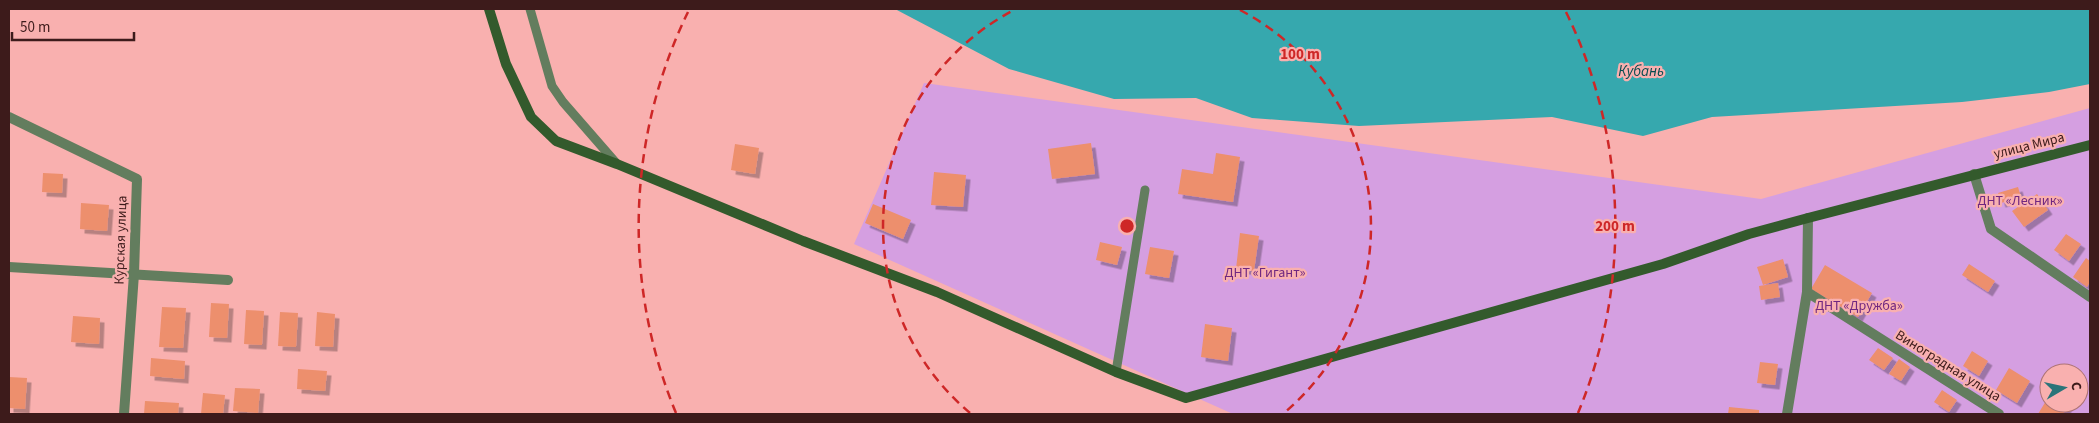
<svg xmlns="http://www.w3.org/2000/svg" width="2099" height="423" viewBox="0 0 2099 423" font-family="'Source Sans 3',sans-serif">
  <defs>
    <filter id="shadow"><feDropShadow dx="4.5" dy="4.5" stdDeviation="0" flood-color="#0004"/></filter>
  </defs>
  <rect width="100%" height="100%" fill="#f9b0af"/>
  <!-- green -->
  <path fill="#d59fe1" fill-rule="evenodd" d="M 924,83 L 1761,199 L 2090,108 L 2090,414 L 1233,414 L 854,244 ZM 2049,373 L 2079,373 L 2079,403 L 2049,403 Z"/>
  <!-- water -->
  <path fill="#36a8ae" d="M 895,9 L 2090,9 L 2090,84 L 2049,92 L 1962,102 L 1712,117 L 1643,136 L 1552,117 L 1359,126 L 1252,118 L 1196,98 L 1114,99 L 1009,69 Z"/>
  <!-- building -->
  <path fill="#ed8f6d" filter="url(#shadow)" d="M 1091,143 L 1095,174 L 1052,179 L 1048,149 Z
    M 735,144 L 759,148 L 755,174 L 731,170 Z
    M 1216,153 L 1240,157 L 1233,202 L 1178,194 L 1182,169 L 1213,174 Z
    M 934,172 L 966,175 L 963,207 L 931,205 Z
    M 43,173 L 63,174 L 62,193 L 42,192 Z
    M 2018,187 L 2021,197 L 2001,203 L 1998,193 Z
    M 2037,194 L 2048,210 L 2024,227 L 2012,211 Z
    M 81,203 L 109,205 L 107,231 L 80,229 Z
    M 873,204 L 911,220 L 903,239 L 865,223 Z
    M 1240,233 L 1259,236 L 1254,271 L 1236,269 Z
    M 2066,234 L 2081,244 L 2069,261 L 2054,250 Z
    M 1100,242 L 1122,247 L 1117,265 L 1096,260 Z
    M 1150,247 L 1174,251 L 1169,278 L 1145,274 Z
    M 2086,258 L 2090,261 L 2090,282 L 2087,287 L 2073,277 Z
    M 1783,259 L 1788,277 L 1763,285 L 1757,267 Z
    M 1969,264 L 1995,281 L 1988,292 L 1962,275 Z
    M 1825,265 L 1872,293 L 1858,317 L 1811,289 Z
    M 1778,283 L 1780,297 L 1761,300 L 1759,286 Z
    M 211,303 L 229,304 L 227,338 L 209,337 Z
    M 162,307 L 186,308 L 183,348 L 159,347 Z
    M 246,310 L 264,311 L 262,345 L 244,344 Z
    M 280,312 L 298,313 L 296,347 L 278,346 Z
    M 317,312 L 335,314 L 333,347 L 315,346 Z
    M 73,316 L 100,318 L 99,344 L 71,342 Z
    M 1205,324 L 1232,328 L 1228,361 L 1201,357 Z
    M 1878,348 L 1893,358 L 1884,370 L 1869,360 Z
    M 1972,351 L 1988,361 L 1979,376 L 1963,366 Z
    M 151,358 L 185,361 L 184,379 L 150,376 Z
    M 1899,359 L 1910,367 L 1901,381 L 1889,374 Z
    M 1760,362 L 1778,364 L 1775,385 L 1757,383 Z
    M 2009,368 L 2030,381 L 2017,403 L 1996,390 Z
    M 298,369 L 327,371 L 325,391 L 297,389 Z
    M 9,377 L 27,378 L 25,409 L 9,408 Z
    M 235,388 L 260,389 L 258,413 L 233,411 Z
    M 1942,390 L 1957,400 L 1949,412 L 1934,402 Z
    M 203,393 L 225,395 L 223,414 L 201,414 Z
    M 2049,396 L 2049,403 L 2069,404 L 2063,414 L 2038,414 Z
    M 145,401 L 179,403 L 178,414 L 144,414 Z
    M 1729,407 L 1759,410 L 1759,414 L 1728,414 Z"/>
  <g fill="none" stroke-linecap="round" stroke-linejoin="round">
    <!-- lane -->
    <path stroke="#637d5e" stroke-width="9" d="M 530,9 L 552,86 L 563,102 L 617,164
      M 1116,372 L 1145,190"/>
    <!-- street -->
    <path stroke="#637d5e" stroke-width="10" d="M 9,117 L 137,179 L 134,274 L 124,414
      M 1974,174 L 1991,229 L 2090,297
      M 9,267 L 228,280
      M 1807,292 L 1999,414
      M 1787,414 L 1807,292 L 1808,218"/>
    <!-- secondary -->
    <path stroke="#335a2c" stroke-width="10" d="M 489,9 L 506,64 L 531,117 L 556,141 L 617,164 L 803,241 L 937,292 L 1116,372 L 1186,398 L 1663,264 L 1749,234 L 1808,218 L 2090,145"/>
  </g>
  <!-- distance rings -->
  <g fill="none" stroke="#ce2727" stroke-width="2.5" stroke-dasharray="9 6">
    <path d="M970 413A244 244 0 0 1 1014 10M1240 10A244 244 0 0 1 1284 413"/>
    <path d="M676 413A488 488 0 0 1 688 12M1566 12A488 488 0 0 1 1578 413"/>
  </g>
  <g text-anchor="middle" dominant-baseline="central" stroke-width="4.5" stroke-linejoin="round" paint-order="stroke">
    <!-- street labels -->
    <g font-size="14" fill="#3d1b1b" stroke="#f9b0af">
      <text transform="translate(2029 146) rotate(-14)">улица Мира</text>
      <text transform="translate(121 240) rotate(-88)">Курская улица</text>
      <text transform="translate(1948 366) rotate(32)">Виноградная улица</text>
    </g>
    <!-- park labels -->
    <g font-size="14" fill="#712780" stroke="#f9b0af">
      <text x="2020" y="201">ДНТ «Лесник»</text>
      <text x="1265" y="273">ДНТ «Гигант»</text>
      <text x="1859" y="306">ДНТ «Дружба»</text>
    </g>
    <!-- water labels -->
    <g font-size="15" font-style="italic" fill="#064b4f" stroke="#f9b0af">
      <text x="1641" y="71">Кубань</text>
    </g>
  </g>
  <circle cx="1127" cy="226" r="8" fill="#ce2727" stroke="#f9b0af" stroke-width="2.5"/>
  <g font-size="15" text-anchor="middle" font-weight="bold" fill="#ce2727" stroke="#f9b0af" stroke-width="4.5" stroke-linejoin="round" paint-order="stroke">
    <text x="1300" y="59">100 m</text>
    <text x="1615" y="231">200 m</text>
  </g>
  <!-- border -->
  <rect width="2099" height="423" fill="none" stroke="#3d1b1b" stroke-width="20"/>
  <!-- north arrow -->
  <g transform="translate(2064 388) rotate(81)"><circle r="24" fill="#f9b0af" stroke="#ae7474"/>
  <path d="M0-4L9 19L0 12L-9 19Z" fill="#2a7479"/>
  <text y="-8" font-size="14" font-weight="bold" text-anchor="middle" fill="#3d1b1b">С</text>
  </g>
  <!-- scale -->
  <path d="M12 32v8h122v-8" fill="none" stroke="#3d1b1b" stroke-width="2.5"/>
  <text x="20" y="32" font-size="15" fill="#3d1b1b" stroke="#f9b0af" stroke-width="4" paint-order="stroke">50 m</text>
</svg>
